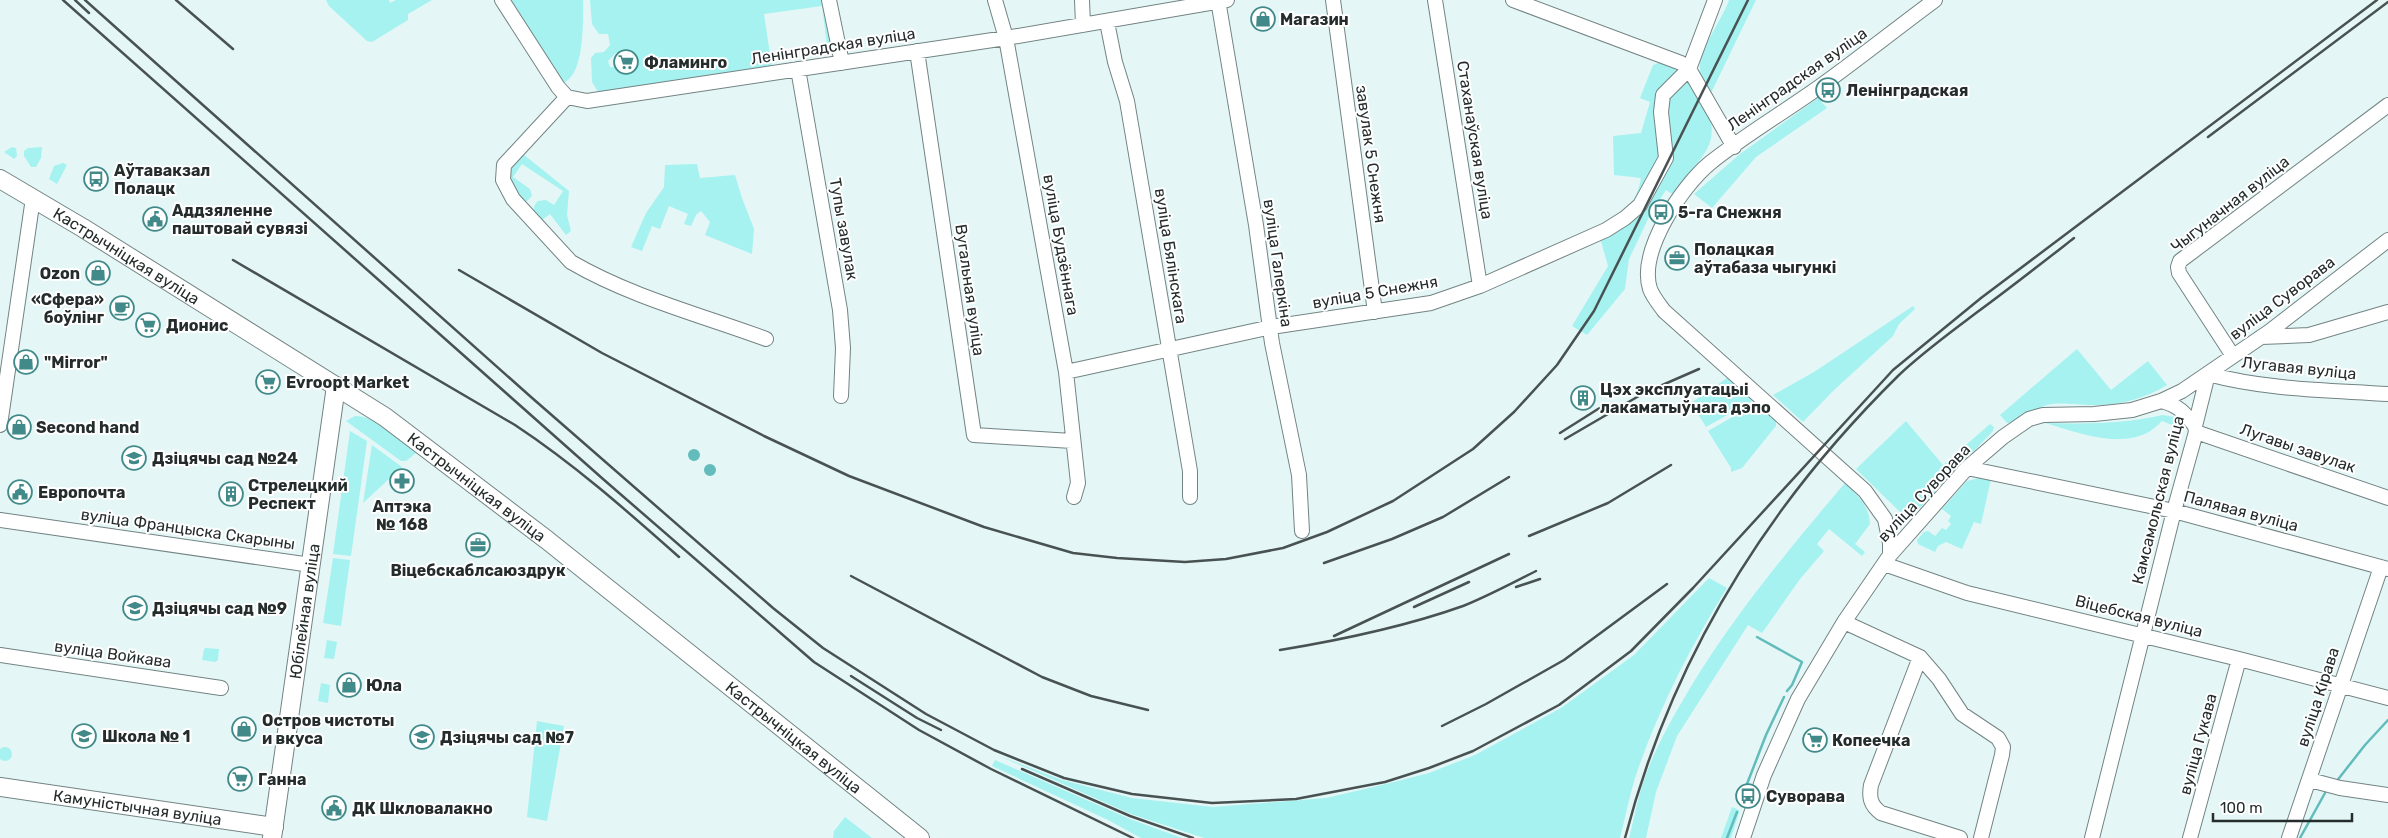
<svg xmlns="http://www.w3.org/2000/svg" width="2388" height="838" viewBox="0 0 2388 838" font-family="Rubik,sans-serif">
  <rect width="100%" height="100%" fill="#e4f7f6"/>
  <!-- green -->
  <path fill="#a5f2f0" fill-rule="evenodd" d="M 326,0 L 389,0 L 390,3 L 396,0 L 432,0 L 408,14 L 408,20 L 372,42 L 367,41 L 329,6 Z
    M 508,0 L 583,0 C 583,20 585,75 563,83 Z
    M 590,0 L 825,0 L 835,52 L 828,53 L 822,6 L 764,14 L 772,68 L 600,95 L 592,82 L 591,58 L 595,53 L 604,52 L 610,45 L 608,34 L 599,34 L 592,24 ZM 616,53 L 637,55 L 636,68 L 610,67 L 608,61 Z
    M 1729,0 L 1756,0 L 1711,93 C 1707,87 1702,80 1700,72 C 1696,53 1723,19 1729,0 Z
    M 1664,61 C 1690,77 1726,117 1706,151 C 1697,166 1682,179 1672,194 L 1666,190 L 1651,213 L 1629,259 L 1625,289 L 1587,335 L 1572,326 L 1608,266 L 1597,227 C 1621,214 1636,207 1641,178 L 1614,175 L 1613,136 L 1641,133 L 1650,102 L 1640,98 L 1653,65 Z
    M 1818,98 L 1827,108 L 1756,157 L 1712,208 L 1694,194 L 1740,154 Z
    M 12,147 L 16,148 L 17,156 L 14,159 L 4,152 Z
    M 42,147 L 41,158 L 36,167 L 31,167 L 24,156 L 24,151 L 28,148 Z
    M 523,154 L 569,191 L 567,215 L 571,231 L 566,235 L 550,214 L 541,221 C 535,214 530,208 538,201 L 546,200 L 554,205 L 563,191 L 522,164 L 513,177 L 530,189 L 532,196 L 527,201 L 521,201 C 509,177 504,175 523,154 Z
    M 63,163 L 67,165 L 57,184 L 49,179 L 54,166 Z
    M 697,164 L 700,178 L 735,175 L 742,198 L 754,229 L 752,254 L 705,235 L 710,222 L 701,211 L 696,215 L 691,226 L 684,224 L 688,214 L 669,206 L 660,229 L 652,226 L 642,251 L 631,247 L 646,213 L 664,187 L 665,165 Z
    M 1913,306 L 1915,309 L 1899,324 L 1893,336 L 1833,391 L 1803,422 L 1773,395 L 1814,372 Z
    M 2077,349 L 2111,390 L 2148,361 L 2167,385 C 2144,399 2118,406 2090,405 C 2077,405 2057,401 2044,406 C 2031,411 2023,424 2007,423 L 2000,415 Z
    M 1727,378 L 1754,400 L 1706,427 L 1691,403 Z
    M 1757,403 L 1776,419 L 1776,426 L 1742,468 L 1731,472 L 1731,468 L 1708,431 Z
    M 2163,415 L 2174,417 L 2184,423 L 2182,429 L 2162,421 C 2158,425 2152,430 2147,433 C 2115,448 2077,432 2045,423 C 2088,424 2121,424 2163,415 Z
    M 355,416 C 377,416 399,440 416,453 L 406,461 L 401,461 L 346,421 Z
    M 1906,421 L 1943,465 L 1990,424 L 1994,427 L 1993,431 L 1914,514 L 1909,515 L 1900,512 L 1856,469 Z
    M 350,431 L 367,441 L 351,556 L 333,554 Z
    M 372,445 L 402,467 L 363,503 Z
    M 1979,478 L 1991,479 L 1981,524 L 1974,522 L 1962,549 L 1946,542 L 1938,546 L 1935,552 L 1918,544 L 1917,540 L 1924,532 L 1928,531 L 1935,536 L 1942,528 L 1946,530 L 1951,524 L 1948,521 L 1951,516 L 1942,509 L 1967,481 Z
    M 1845,483 C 1858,496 1869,505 1870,524 L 1855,544 L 1865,552 L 1862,556 L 1829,529 L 1817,544 L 1824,551 L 1800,579 L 1762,633 L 1748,625 L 1677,736 L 1656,792 L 1646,838 L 1629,838 C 1634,820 1637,801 1643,783 C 1654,749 1672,719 1690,688 C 1735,614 1789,549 1845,483 Z
    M 333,558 L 350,560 L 341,626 L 323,623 Z
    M 1709,578 L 1727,588 C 1690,647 1657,712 1635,778 C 1629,798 1625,818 1620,838 L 1204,838 L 1131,814 L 997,755 L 1062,780 L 1132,798 L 1213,807 L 1326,798 L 1386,784 L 1429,773 L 1475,755 L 1561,708 L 1634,655 Z
    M 327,640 L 337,642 L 334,659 L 324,658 Z
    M 206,648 L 219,649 L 218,660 L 215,662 L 202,660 L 204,649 Z
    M 321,683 L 330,685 L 328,703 L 318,701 Z
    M 537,721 L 564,726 L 547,821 L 527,817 Z
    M-2 754a7 7 0 1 1 14 0a7 7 0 1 1-14 0Z
    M 995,760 L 1130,819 L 1182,838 L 1141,838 L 1108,820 L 992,766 Z
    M 1732,807 L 1739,810 L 1739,813 L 1731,838 L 1721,838 Z
    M 845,817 L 872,838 L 833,838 L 834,831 Z"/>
  <!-- water -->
  <path fill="#62bcbb" d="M688 455a6 6 0 1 1 12 0a6 6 0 1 1-12 0Z
    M704 470a6 6 0 1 1 12 0a6 6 0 1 1-12 0Z"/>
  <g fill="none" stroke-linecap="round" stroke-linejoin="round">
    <!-- stream -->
    <path stroke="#62bcbb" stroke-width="2.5" d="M 1757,637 L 1802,662 L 1792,685 L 1787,691
      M 2336,782 L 2365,745 L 2388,720
      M 1740,802 L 1766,735 L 1784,697
      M 1727,838 L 1737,812
      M 2300,838 L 2325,793"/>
    <!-- minor casing -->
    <g stroke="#738383" stroke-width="16">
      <path id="minor" d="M 502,0 L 558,87 L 567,97 L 587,101 L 1006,38 L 1227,0
        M 829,0 L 842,63
        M 995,0 L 1006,38 L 1066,372 L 1078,483 L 1074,497
        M 1082,0 L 1083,25
        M 1218,0 L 1256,225 L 1272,343 L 1299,475 L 1302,531
        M 1333,0 L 1375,312
        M 1435,0 L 1480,286
        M 1513,0 L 1681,63 L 1689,69 L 1734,147
        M 1107,22 L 1115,62 L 1127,101 L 1190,471 L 1190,497
        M 917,51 L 974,435 L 1072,441
        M 798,69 L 840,310 L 843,348 L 841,396
        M 567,97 L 504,165 L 503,180 L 513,199 L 571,262 C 631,297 701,315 766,339
        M 2261,337 L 2309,335 L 2388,312
        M 2233,356 L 2179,273 L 2178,267 L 2180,261 L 2388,105
        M 1066,372 L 1271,327 L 1431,303 L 1480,286 L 1606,230 L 1625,218 L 1640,205 L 1666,158 L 1661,112 L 1663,95 L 1689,69 L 1715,0
        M 2161,401 C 2178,405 2185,413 2195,426
        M 0,425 L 33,198
        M 2196,432 L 2388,498
        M 1967,468 L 2174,511 L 2388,569
        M 0,520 L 311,565
        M 1890,555 L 1890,543 L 1885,519 L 1865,491 L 1664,311 C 1659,304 1653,297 1650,289 C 1638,251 1682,186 1710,163 C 1745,135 1786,111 1822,85 C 1861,57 1897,28 1935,0
        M 1884,564 L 1967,593 L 2239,659 L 2388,698
        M 1844,622 L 1920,657 L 1939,679 L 1962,714 L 1998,738 L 2003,747 L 2002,755 L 1981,838
        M 0,655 L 221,688
        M 1920,657 L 1871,785 C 1869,797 1870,805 1881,813 L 1960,838
        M 2310,780 L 2340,788 L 2388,795
        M 1743,838 L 1764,775 L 1798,699 L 1844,622 L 1890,555 L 1967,468 L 2003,437 L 2029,419 L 2043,415 L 2094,414 L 2132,410 L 2161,401 L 2182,391 L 2270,331 L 2388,240
        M 2092,838 L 2174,511 L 2196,432 L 2195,426 L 2208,374 C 2267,390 2328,390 2388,394
        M 2190,838 L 2239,659
        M 2289,838 L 2381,567"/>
    </g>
    <!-- major casing -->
    <g stroke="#738383" stroke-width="20">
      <g id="major">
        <path id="s1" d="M 0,179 L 83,228 L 385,417 L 547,540 L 920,838"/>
        <path id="s2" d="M 0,787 L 274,827"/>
        <path id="s3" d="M 272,838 L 336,386"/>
      </g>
    </g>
    <!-- minor -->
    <use href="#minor" stroke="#fff" stroke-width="14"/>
    <!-- major -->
    <use href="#major" stroke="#fff" stroke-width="18"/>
    <!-- rail -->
    <path stroke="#495252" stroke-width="2.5" d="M 63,0 L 603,479 L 814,662 L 919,730 L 991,769 L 1133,838
      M 75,0 L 89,13
      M 85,0 L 531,397 L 773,608 L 823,648 L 926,714 L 994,750 L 1064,778 L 1132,794 L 1212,803 L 1296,799 L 1385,782 L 1429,768 L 1473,751 L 1559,705 L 1631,651 L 1693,588 L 1893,370 L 1981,298 L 2377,0
      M 176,0 L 233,49
      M 2208,137 L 2388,2
      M 233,260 L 515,425 C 574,464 626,510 679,557
      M 459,270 L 602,353 L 764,436 L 849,476 L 984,527 L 1073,553 L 1117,558 L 1185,562 L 1226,559 L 1283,548 L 1327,532 L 1393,501 L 1473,449 L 1514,412 L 1557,365 L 1594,311 L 1748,0
      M 1560,433 L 1598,409 L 1613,404
      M 1565,439 L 1644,393 L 1699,369
      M 1529,536 L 1608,503 L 1671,465
      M 1324,563 L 1392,539 L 1443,517 L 1509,477
      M 851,576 L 1042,677 L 1091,696 L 1148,710
      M 1516,587 L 1540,579
      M 1414,607 L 1469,582
      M 1334,636 L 1509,554
      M 1280,650 C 1341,640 1404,627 1463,606 C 1488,596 1512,583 1536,571
      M 851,676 L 917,718 L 941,730
      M 1442,726 L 1486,704 L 1564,660 L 1667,584
      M 1022,769 L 1130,816 L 1193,838
      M 1625,838 C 1672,658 1766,506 1898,376 C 1922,353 1950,333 1976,313 C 2009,289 2042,263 2074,238"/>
  </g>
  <!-- icons -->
  <defs>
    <g id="shop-ring" transform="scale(1.25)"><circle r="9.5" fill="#fff" stroke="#428a8a" stroke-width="1.5"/><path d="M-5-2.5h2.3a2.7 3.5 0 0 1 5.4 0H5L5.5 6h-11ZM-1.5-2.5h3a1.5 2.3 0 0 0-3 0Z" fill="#428a8a"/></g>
    <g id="supermarket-ring" transform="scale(1.25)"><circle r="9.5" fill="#fff" stroke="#428a8a" stroke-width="1.5"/><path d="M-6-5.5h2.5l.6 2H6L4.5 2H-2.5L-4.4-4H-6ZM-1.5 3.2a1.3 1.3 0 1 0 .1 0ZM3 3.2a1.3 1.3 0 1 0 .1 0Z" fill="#428a8a"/></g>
    <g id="bus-ring" transform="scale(1.25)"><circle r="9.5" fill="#fff" stroke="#428a8a" stroke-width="1.5"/><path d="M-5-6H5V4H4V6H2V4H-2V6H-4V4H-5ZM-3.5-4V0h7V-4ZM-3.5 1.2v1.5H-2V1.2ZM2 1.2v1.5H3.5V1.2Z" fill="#428a8a"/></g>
    <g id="civic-ring" transform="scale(1.25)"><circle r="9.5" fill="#fff" stroke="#428a8a" stroke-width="1.5"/><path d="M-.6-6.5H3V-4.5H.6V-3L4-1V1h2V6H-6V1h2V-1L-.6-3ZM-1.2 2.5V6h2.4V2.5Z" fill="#428a8a"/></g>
    <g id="office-ring" transform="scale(1.25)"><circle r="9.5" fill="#fff" stroke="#428a8a" stroke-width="1.5"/><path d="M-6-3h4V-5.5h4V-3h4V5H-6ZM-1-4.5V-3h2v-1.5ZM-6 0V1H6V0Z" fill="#428a8a"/></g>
    <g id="cafe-ring" transform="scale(1.25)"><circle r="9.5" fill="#fff" stroke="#428a8a" stroke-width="1.5"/><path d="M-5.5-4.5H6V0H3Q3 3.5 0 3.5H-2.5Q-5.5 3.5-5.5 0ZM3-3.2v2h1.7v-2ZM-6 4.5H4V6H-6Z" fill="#428a8a"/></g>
    <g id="building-ring" transform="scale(1.25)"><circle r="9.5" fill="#fff" stroke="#428a8a" stroke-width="1.5"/><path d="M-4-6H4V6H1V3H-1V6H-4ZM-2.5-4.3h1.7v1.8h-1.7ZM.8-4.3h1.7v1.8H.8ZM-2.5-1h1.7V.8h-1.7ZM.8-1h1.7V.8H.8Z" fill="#428a8a"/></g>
    <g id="school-ring" transform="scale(1.25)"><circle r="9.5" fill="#fff" stroke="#428a8a" stroke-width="1.5"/><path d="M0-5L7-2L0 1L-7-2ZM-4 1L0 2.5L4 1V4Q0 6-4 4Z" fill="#428a8a"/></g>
    <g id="pharmacy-ring" transform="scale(1.25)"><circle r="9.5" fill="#fff" stroke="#428a8a" stroke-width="1.5"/><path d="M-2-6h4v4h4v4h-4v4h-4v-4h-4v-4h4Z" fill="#428a8a"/></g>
  </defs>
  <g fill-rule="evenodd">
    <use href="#shop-ring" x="1263" y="19"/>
    <use href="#supermarket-ring" x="626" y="62"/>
    <use href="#bus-ring" x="1828" y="90"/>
    <use href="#bus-ring" x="96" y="179"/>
    <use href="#bus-ring" x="1661" y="212"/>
    <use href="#civic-ring" x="155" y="219"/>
    <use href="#office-ring" x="1677" y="258"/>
    <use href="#shop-ring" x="98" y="273"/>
    <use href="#cafe-ring" x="122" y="308"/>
    <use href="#supermarket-ring" x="148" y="325"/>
    <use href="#shop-ring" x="26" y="362"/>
    <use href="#supermarket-ring" x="268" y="382"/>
    <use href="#building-ring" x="1583" y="398"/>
    <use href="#shop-ring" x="19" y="427"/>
    <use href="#school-ring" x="134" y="458"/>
    <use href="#pharmacy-ring" x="402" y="481"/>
    <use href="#civic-ring" x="20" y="492"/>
    <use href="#building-ring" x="231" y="494"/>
    <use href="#office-ring" x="478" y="545"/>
    <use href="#school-ring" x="135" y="608"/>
    <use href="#shop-ring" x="349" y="685"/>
    <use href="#shop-ring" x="244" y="729"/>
    <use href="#school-ring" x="84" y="736"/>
    <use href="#school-ring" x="422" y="737"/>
    <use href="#supermarket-ring" x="1815" y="740"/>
    <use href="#supermarket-ring" x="240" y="779"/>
    <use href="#bus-ring" x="1748" y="796"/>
    <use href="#civic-ring" x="334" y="808"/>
  </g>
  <g text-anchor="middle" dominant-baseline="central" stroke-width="4" stroke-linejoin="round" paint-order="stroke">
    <!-- poi labels -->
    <g font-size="16" font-weight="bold" fill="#252c2c" stroke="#fff" text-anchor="start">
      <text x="1280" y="19">Магазин</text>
      <text x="644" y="62">Фламинго</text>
      <text x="1846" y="90">Ленінградская</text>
      <text x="114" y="170">Аўтавакзал<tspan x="114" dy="18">Полацк</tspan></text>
      <text x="172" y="210">Аддзяленне<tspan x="172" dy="18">паштовай сувязі</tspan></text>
      <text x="1678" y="212">5-га Снежня</text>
      <text x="1694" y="249">Полацкая<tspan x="1694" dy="18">аўтабаза чыгункі</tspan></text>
      <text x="80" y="273" text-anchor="end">Ozon</text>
      <text x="104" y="299" text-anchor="end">«Сфера»<tspan x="104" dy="18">боўлінг</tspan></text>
      <text x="166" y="325">Дионис</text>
      <text x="44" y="362">"Mirror"</text>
      <text x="286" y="382">Evroopt Market</text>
      <text x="1600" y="389">Цэх эксплуатацыі<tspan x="1600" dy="18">лакаматыўнага дэпо</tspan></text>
      <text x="36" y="427">Second hand</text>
      <text x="152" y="458">Дзіцячы сад №24</text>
      <text x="248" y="485">Стрелецкий<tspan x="248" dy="18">Респект</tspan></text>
      <text x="38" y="492">Европочта</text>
      <text x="402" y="506" text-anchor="middle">Аптэка<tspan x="402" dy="18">№ 168</tspan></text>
      <text x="478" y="570" text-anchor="middle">Віцебскаблсаюздрук</text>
      <text x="152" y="608">Дзіцячы сад №9</text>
      <text x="366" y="685">Юла</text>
      <text x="262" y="720">Остров чистоты<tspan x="262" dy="18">и вкуса</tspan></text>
      <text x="102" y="736">Школа № 1</text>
      <text x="440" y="737">Дзіцячы сад №7</text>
      <text x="1832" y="740">Копеечка</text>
      <text x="258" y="779">Ганна</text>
      <text x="1766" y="796">Суворава</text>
      <text x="352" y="808">ДК Шкловалакно</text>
    </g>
    <!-- street labels -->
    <g font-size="16" fill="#252c2c" stroke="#fff">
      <text transform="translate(833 46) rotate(-9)">Ленінградская вуліца</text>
      <text transform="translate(1797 79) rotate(-35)">Ленінградская вуліца</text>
      <text transform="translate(1475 140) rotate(81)">Стаханаўская вуліца</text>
      <text transform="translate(1371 154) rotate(82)">завулак 5 Снежня</text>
      <text transform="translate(2230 204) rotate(-38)">Чыгуначная вуліца</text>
      <text transform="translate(844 229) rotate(80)">Тупы завулак</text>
      <text transform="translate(1061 245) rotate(80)">вуліца Будзённага</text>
      <text stroke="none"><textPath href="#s1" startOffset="148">Кастрычніцкая вуліца</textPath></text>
      <text transform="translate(1171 256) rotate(81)">вуліца Бялінскага</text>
      <text transform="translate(1278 263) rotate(82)">вуліца Галеркіна</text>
      <text transform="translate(970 290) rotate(82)">Вугальная вуліца</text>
      <text transform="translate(1375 292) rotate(-10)">вуліца 5 Снежня</text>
      <text transform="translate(2282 298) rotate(-37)">вуліца Суворава</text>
      <text transform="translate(2299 368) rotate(6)">Лугавая вуліца</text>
      <text transform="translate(2298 448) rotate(19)">Лугавы завулак</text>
      <text stroke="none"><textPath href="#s1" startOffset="568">Кастрычніцкая вуліца</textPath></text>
      <text transform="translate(1924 493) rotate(-47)">вуліца Суворава</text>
      <text transform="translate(2158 500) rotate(-76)">Камсамольская вуліца</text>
      <text transform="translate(2241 511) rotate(15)">Палявая вуліца</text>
      <text transform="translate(188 529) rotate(8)">вуліца Францыска Скарыны</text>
      <text stroke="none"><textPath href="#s3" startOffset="229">Юбілейная вуліца</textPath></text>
      <text transform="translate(2139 616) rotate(14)">Віцебская вуліца</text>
      <text transform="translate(113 654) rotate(8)">вуліца Войкава</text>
      <text transform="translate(2318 697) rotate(-72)">вуліца Кірава</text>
      <text stroke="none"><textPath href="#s1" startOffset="972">Кастрычніцкая вуліца</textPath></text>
      <text transform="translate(2198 744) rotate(-75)">вуліца Гукава</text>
      <text stroke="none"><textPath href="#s2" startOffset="139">Камуністычная вуліца</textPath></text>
    </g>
  </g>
  <!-- scale -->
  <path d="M2213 813v8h139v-8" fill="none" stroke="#252c2c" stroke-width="2.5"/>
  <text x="2220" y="813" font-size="15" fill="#252c2c" stroke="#ffffff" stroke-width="4" paint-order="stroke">100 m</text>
</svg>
